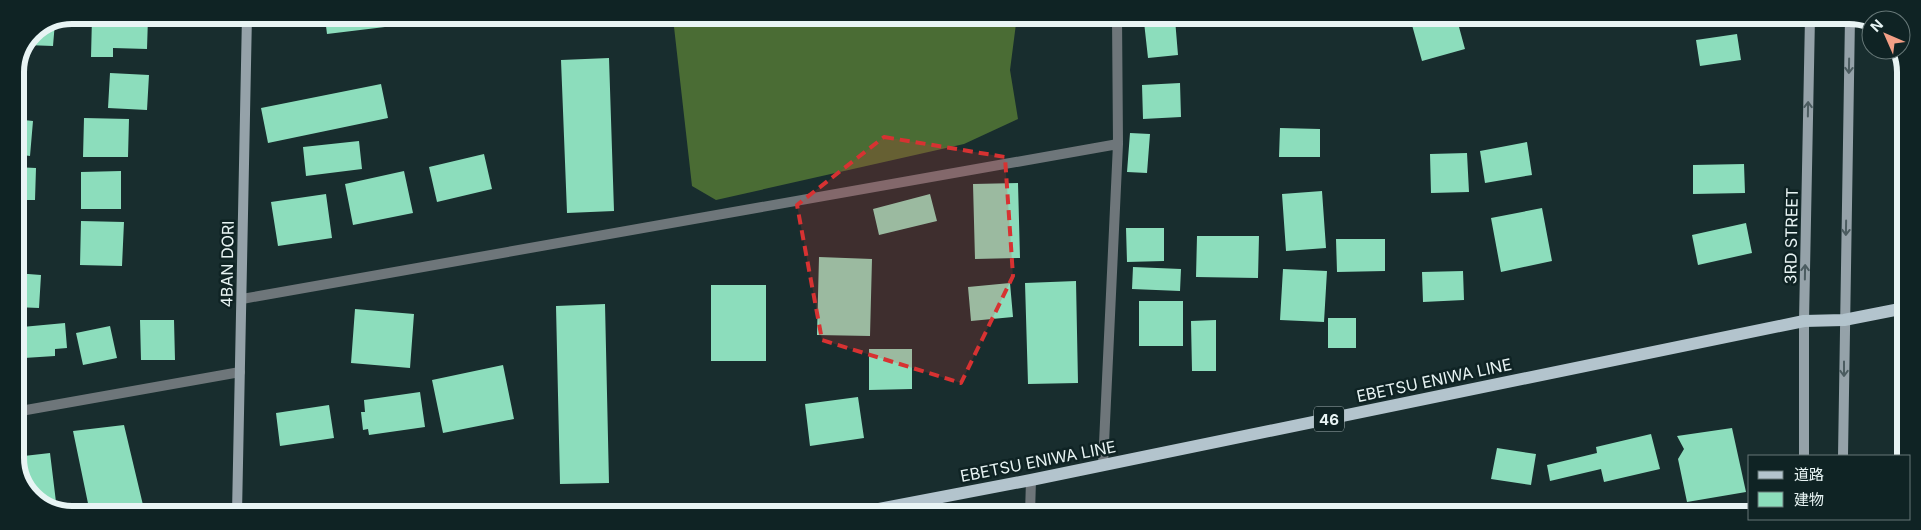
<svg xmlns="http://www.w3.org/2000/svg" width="1921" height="530" viewBox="0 0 1921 530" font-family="Inter,'Noto Sans JP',sans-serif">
  <rect width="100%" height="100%" fill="#182d2e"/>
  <!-- forest -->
  <path fill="#4a6c34" d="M 677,16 L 1017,16 L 1010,70 L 1018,119 L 964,144 L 716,200 L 692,186 L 673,18 Z"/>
  <!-- building -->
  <path fill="#8cddbc" d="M 314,15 L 384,15 L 385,27 L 327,34 L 325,18 L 315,20 Z
    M 1445,16 L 1456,16 L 1465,49 L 1422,61 L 1412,25 Z
    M 92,17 L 148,18 L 147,49 L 113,48 L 113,57 L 91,57 Z
    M 1175,19 L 1178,55 L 1148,58 L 1144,22 Z
    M 55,22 L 53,46 L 26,45 L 32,31 Z
    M 1737,34 L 1741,60 L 1700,66 L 1696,40 Z
    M 609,58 L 614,211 L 567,213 L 561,60 Z
    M 17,67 L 19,68 L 16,98 L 15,72 Z
    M 110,73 L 149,75 L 147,110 L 108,108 Z
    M 1180,83 L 1181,117 L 1143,119 L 1142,85 Z
    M 381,84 L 388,118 L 268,143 L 261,108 Z
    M 84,118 L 129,119 L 128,157 L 83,157 Z
    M 15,119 L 33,121 L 30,156 L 15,154 Z
    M 1280,128 L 1320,129 L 1320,157 L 1279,157 Z
    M 1130,133 L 1150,134 L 1147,173 L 1127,172 Z
    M 359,141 L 362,169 L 306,176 L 303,147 Z
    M 1527,142 L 1532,175 L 1485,183 L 1480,151 Z
    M 1467,153 L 1469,192 L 1431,193 L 1430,154 Z
    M 484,154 L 492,189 L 437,202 L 429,167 Z
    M 1744,164 L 1745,193 L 1693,194 L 1693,165 Z
    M 15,167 L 36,168 L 35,200 L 15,200 Z
    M 121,171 L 121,209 L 81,209 L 81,172 Z
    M 404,171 L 413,213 L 353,225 L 345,184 Z
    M 1018,183 L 1020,258 L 975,259 L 973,184 Z
    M 1322,191 L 1326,248 L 1286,251 L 1282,194 Z
    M 326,194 L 332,238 L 278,246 L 271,202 Z
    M 930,194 L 937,221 L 879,235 L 873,209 Z
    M 1542,208 L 1552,261 L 1501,272 L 1491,218 Z
    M 15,220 L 18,220 L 17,254 L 15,254 Z
    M 81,221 L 124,222 L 122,266 L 80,265 Z
    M 1746,223 L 1752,253 L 1698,265 L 1692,235 Z
    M 1126,228 L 1164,228 L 1164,261 L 1127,262 Z
    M 1197,236 L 1259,236 L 1258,278 L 1196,277 Z
    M 1336,239 L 1385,239 L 1385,271 L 1337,272 Z
    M 819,257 L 872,259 L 870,336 L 817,335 Z
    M 1133,267 L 1181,269 L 1180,291 L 1132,289 Z
    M 1283,269 L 1327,271 L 1324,322 L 1280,320 Z
    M 1463,271 L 1464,300 L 1423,302 L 1422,272 Z
    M 15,273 L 41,275 L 39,308 L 15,307 Z
    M 1076,281 L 1078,383 L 1028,384 L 1025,283 Z
    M 1010,283 L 1013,317 L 971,321 L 968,287 Z
    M 711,285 L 766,285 L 766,361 L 711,361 Z
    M 1139,301 L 1183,301 L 1183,346 L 1139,346 Z
    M 605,304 L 609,483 L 560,484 L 556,306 Z
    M 355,309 L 414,314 L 410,368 L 351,363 Z
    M 1328,318 L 1356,318 L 1356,348 L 1328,348 Z
    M 140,320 L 174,320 L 175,360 L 141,360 Z
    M 1216,320 L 1216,371 L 1192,371 L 1191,321 Z
    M 65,323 L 67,348 L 55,349 L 55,356 L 24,358 L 22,327 Z
    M 110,326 L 117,358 L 83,365 L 76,333 Z
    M 869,349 L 912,349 L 912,389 L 869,390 Z
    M 503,365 L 514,419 L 443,433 L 432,380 Z
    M 420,392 L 425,427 L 369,435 L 368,429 L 363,430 L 361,412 L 365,412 L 364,400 Z
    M 858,397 L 864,438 L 810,446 L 805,404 Z
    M 329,405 L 334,438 L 280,446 L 276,413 Z
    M 124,425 L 143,505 L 90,513 L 73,431 Z
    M 1732,428 L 1746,492 L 1687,502 L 1678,459 L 1684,449 L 1677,436 Z
    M 1651,434 L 1660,469 L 1604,482 L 1601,469 L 1550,481 L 1547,465 L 1597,453 L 1596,447 Z
    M 1497,448 L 1536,454 L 1531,485 L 1491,479 Z
    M 50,453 L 56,502 L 42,504 L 29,495 L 15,457 Z"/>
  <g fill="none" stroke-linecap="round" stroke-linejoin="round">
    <!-- street -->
    <path stroke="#6e767a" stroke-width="10" d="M 242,299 L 1118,144
      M 15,412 L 240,372
      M 1103,465 L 1118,144 L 1117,16
      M 1030,514 L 1031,480"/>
    <!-- secondary -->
    <path stroke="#95a2a9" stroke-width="10" d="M 1804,456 L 1804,321 L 1810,17
      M 1843,456 L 1850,17
      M 237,513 L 247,15"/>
    <!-- primary -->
    <path stroke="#b3c4cd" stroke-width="12" d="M 853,514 L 1031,480 L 1804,321 L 1844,320 L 1905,308"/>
  </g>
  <!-- one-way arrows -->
  <defs><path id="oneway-shaft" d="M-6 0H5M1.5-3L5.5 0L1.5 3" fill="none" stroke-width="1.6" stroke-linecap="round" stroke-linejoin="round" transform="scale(1.25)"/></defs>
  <g stroke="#4b5c60">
    <use href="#oneway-shaft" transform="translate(1849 66) rotate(91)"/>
    <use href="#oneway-shaft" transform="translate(1808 109) rotate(-89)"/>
    <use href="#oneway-shaft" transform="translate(1846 228) rotate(91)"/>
    <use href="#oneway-shaft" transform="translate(1805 272) rotate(-89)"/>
    <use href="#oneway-shaft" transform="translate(1844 369) rotate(90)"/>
  </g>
  <!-- marked area -->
  <path fill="#d73232" fill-opacity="0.2" stroke="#d73232" stroke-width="4" stroke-dasharray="10 6" stroke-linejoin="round" d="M 884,137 L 1005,157 L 1013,276 L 961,383 L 822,340 L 797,205 Z"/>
  <g text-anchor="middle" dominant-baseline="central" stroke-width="5" stroke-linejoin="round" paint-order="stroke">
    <!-- shield labels -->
    <rect fill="#0f2324" stroke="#a7b5b6" stroke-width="1" x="1314" y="406.5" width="30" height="25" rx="4"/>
    <g font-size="15" font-weight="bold" fill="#e8f4f4">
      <text x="1329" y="419">46</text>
    </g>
    <!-- street labels -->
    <g font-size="16" fill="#e8f4f4" stroke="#0f2324">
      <text transform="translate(1791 236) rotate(-89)">3RD STREET</text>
      <text transform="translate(227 264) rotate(-89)">4BAN DORI</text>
      <text transform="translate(1434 380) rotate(-12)">EBETSU ENIWA LINE</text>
      <text transform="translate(1038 461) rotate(-11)">EBETSU ENIWA LINE</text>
    </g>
  </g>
  <!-- crop -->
  <path d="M0 0H1921V530H0ZM72 24H1849A48 48 0 0 1 1897 72V458A48 48 0 0 1 1849 506H72A48 48 0 0 1 24 458V72A48 48 0 0 1 72 24Z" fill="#0f2324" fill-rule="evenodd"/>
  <path fill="none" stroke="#e8f4f4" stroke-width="6" d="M72 24H1849A48 48 0 0 1 1897 72V458A48 48 0 0 1 1849 506H72A48 48 0 0 1 24 458V72A48 48 0 0 1 72 24Z"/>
  <!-- legend -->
  <rect x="1748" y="455" width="162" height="65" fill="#0f2324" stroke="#667777"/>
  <rect x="1758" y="471" width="25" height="8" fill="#b3c4cd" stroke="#667777"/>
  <text x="1794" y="480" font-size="15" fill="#e8f4f4">道路</text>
  <rect x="1758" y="492" width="25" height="15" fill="#8cddbc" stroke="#667777"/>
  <text x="1794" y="505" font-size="15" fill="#e8f4f4">建物</text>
  <!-- north arrow -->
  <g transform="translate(1886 35) rotate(315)"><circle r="24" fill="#0f2324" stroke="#667777"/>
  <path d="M0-4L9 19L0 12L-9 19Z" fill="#f39f86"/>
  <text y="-8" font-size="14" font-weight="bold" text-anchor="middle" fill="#e8f4f4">N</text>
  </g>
</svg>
